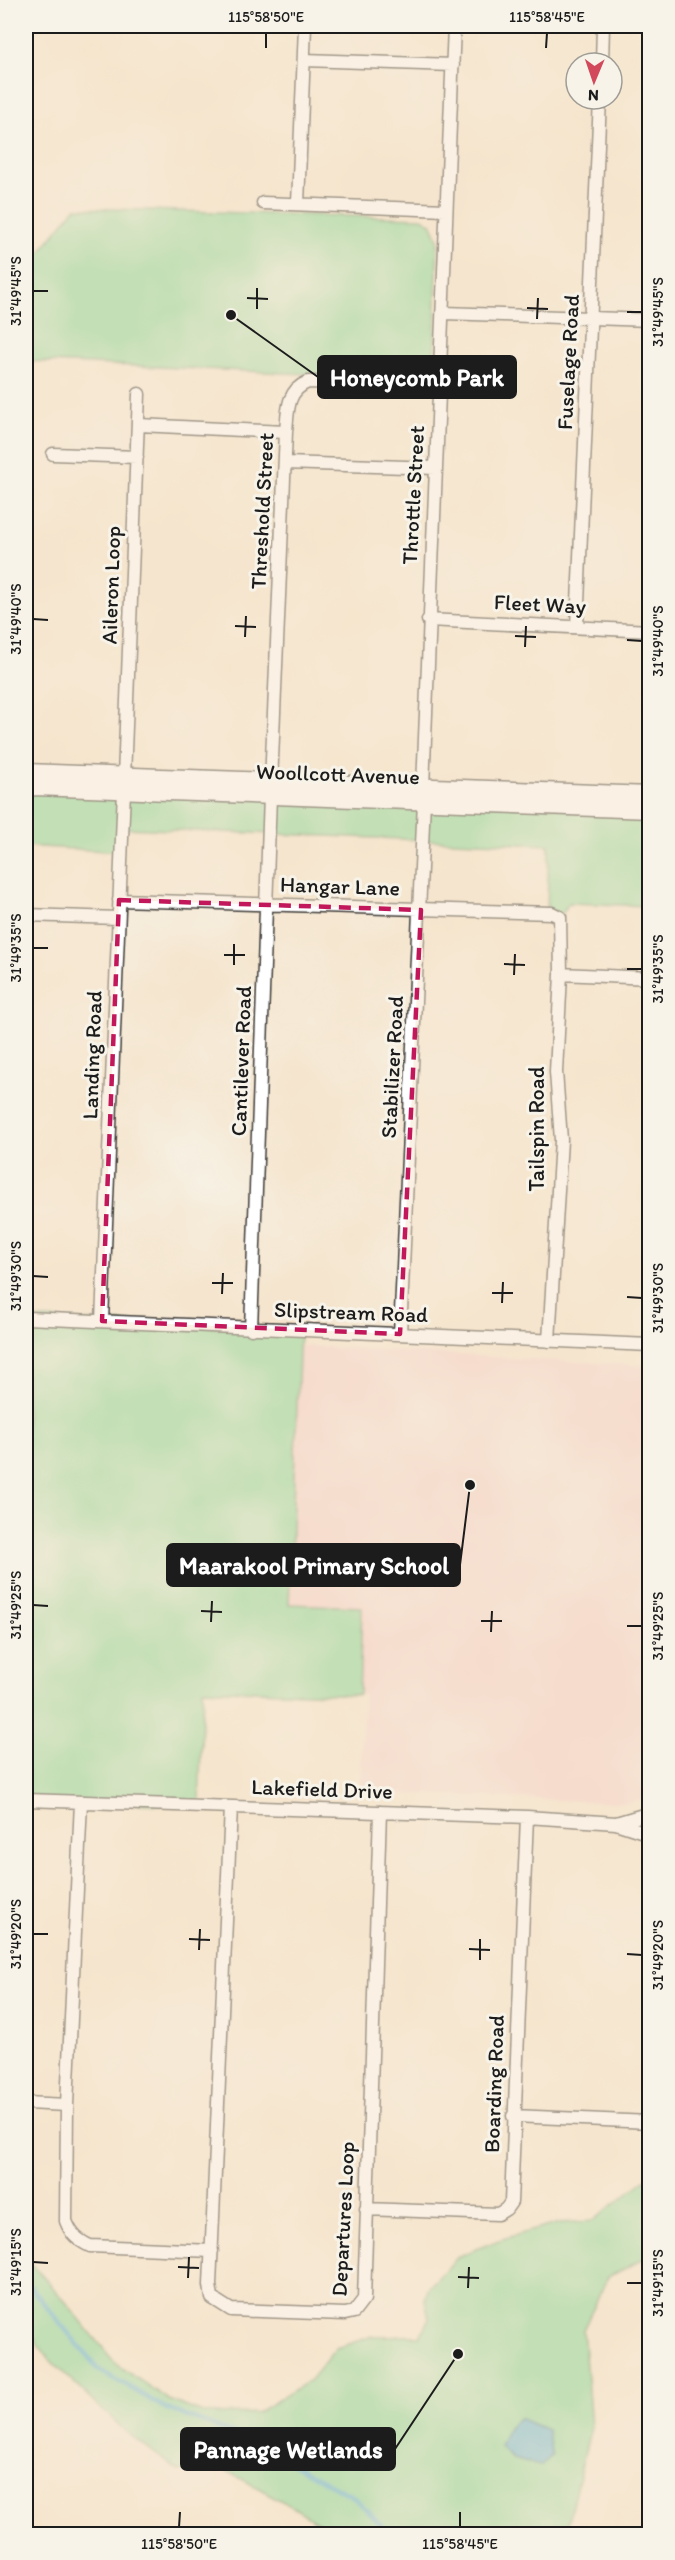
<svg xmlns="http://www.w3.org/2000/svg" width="675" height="2560" viewBox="0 0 675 2560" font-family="Itim,sans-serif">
  <rect width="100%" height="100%" fill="#f7f3e8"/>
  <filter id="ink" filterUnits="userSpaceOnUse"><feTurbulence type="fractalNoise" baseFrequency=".0167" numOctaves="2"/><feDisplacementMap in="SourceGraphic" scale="12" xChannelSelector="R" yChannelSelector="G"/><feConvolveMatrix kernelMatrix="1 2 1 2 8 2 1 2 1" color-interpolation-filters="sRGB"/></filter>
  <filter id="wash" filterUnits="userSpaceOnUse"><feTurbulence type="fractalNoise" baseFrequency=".008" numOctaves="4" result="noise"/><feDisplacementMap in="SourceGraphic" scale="24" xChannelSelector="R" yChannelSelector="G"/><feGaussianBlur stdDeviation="1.35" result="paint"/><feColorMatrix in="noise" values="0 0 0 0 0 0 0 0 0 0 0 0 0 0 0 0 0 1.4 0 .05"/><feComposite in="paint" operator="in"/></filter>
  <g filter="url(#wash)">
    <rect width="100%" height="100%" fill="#f5e5ce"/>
    <!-- built -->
    <path fill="#f7d0cc" d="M 292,1345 L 649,1366 L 650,1792 L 641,1800 L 624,1803 L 360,1791 L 364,1695 L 286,1692 Z"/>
    <!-- green -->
    <path fill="#85d798" stroke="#507a5a" stroke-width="1.5" d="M 75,208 L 422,218 L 431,223 L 438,239 L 434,366 L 418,379 L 26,361 L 26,270 Z
      M 26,788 L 649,810 L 649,906 L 569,903 L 560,917 L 547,913 L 549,845 L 123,828 L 121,852 L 26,846 Z
      M 26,1318 L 300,1331 L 289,1604 L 362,1607 L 359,1695 L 203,1689 L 199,1806 L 26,1800 Z
      M 649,2177 L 649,2256 L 608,2277 L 583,2330 L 591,2426 L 565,2534 L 337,2534 L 291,2506 L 211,2462 L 180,2472 L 125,2431 L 49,2359 L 26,2327 L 26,2258 L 65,2301 L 116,2364 L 169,2400 L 205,2414 L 257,2413 L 310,2380 L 336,2348 L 373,2336 L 420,2336 L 429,2318 L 425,2300 L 429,2287 L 459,2256 L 499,2240 L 559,2223 L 592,2221 Z"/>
    <!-- water -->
    <path fill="#54b0d2" stroke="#386677" stroke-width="1.5" d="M 519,2418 L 547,2430 L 552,2456 L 540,2466 L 513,2459 L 500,2447 L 508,2427 Z"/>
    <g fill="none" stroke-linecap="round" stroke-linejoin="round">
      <!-- stream -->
      <path stroke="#54b0d2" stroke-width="4.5" d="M 26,2282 L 99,2370 L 167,2409 L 242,2437 L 354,2497 L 390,2534"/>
    </g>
  </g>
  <g filter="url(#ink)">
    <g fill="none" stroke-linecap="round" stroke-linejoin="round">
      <!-- street casing -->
      <g stroke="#3d3a37" stroke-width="15">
        <path id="street" d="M 304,60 L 453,65
          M 602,63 L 603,26
          M 263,203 L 446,210
          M 298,204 L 305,26
          M 444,313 L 650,320
          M 139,425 L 286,432
          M 53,454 L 137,457
          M 285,463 L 436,468
          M 428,620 L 650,631
          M 577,626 L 600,99
          M 124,777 L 139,394
          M 271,783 L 286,432 C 288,411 286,391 308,382 L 439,386
          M 423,787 L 454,26
          M 119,900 L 552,913 L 560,917 L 561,974 L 556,1072 L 561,1140 L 549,1341
          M 26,915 L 118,918
          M 561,974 L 650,978
          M 26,1318 L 650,1345
          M 102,1321 L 124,790
          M 251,1329 L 270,796
          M 400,1334 L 424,801
          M 26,1800 L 527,1817 L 616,1823 L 650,1834
          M 81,1802 L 67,2105 L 66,2221 C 71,2234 77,2240 90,2246 L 212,2251
          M 231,1807 L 210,2285 L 212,2298 L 231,2310 L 345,2314 L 354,2312 L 364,2299 L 380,1812
          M 616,1823 L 650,1813
          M 26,2103 L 67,2105
          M 513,2116 L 650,2122
          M 366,2209 L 498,2214 L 506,2209 L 511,2202 L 527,1817"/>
      </g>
      <!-- secondary casing -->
      <g stroke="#3d3a37" stroke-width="21">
        <path id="secondary" d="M 26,773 L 650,796
          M 26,788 L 35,786 L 650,809"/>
      </g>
      <!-- street -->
      <use href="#street" stroke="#fff" stroke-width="12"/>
      <!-- secondary -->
      <use href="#secondary" stroke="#fff" stroke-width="18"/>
    </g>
  </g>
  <!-- marked area -->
  <path d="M0 0H675V2560H0ZM 119,900 L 421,910 L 400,1334 L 102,1321 Z" fill="#f5e5ce" fill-opacity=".55" fill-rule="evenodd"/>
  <path fill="none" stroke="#c2185b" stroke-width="4.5" stroke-dasharray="12 8" stroke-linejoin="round" d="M 119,900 L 421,910 L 400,1334 L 102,1321 Z"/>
  <!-- ticks -->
  <path fill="none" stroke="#1c1c1c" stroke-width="2" d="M 266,48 L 266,33M 546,48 L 547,33M 33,291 L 48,291M 247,298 L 268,299M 527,308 L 548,309M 257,309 L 257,288M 627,312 L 642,312M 537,319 L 538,298M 33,619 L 48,620M 235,626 L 256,627M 515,636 L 536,637M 245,637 L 246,616M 627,640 L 642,641M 525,647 L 526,626M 33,948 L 48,948M 224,955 L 245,955M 504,964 L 525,965M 234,965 L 234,944M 627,969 L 642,969M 514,975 L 515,954M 33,1276 L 48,1277M 212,1283 L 233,1283M 492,1293 L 513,1293M 222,1294 L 223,1273M 627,1297 L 642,1298M 502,1303 L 503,1282M 33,1605 L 48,1606M 201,1611 L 222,1612M 481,1621 L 502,1621M 211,1622 L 212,1601M 627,1626 L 642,1626M 491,1632 L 492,1611M 33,1934 L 48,1934M 189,1939 L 210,1940M 469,1949 L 490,1950M 199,1950 L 200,1929M 627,1954 L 642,1955M 480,1960 L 480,1939M 33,2262 L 48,2263M 178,2267 L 199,2268M 458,2277 L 479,2278M 188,2278 L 189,2257M 627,2283 L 642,2283M 468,2288 L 469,2267M 179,2527 L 180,2512M 460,2527 L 460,2512"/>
  <g text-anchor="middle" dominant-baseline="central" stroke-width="6" stroke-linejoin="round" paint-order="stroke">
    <!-- street labels -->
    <g font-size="22" fill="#1c1c1c" stroke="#f7f3e8">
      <text transform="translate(568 362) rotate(-87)">Fuselage Road</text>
      <text transform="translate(413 495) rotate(-87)">Throttle Street</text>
      <text transform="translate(262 511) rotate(-87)">Threshold Street</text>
      <text transform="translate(111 585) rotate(-88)">Aileron Loop</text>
      <text transform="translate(540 604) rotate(3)">Fleet Way</text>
      <text transform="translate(338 774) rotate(2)">Woollcott Avenue</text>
      <text transform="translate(340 886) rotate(2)">Hangar Lane</text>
      <text transform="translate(92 1055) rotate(-88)">Landing Road</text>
      <text transform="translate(241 1061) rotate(-88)">Cantilever Road</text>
      <text transform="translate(392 1067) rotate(-87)">Stabilizer Road</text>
      <text transform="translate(536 1129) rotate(-90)">Tailspin Road</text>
      <text transform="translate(351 1312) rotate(2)">Slipstream Road</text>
      <text transform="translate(322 1789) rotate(2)">Lakefield Drive</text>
      <text transform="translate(494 2084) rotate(-88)">Boarding Road</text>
      <text transform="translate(343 2219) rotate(-87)">Departures Loop</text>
    </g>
  </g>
  <!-- callouts -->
  <path fill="none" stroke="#1c1c1c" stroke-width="2" d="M231 315L318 377M470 1485L460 1565M458 2354L395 2449"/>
  <g fill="#1c1c1c" stroke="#f7f3e8" stroke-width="2">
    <circle cx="231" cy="315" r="6"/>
    <circle cx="470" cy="1485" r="6"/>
    <circle cx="458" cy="2354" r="6"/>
  </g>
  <g fill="#1c1c1c" stroke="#1c1c1c" stroke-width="2">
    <rect x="318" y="356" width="198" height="42" rx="6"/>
    <rect x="167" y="1544" width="293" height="42" rx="6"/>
    <rect x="181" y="2428" width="214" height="42" rx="6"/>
  </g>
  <g font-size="24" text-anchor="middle" font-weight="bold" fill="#fff">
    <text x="417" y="386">Honeycomb Park</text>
    <text x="314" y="1574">Maarakool Primary School</text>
    <text x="288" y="2458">Pannage Wetlands</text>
  </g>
  <!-- margin -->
  <rect width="675" height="2560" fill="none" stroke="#f7f3e8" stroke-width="66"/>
  <!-- north arrow -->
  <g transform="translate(594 81) rotate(182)"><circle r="28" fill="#f7f3e8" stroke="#9f9d96" stroke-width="1.5"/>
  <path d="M0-4.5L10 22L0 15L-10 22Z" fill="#d1495b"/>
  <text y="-9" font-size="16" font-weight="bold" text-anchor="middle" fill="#1c1c1c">N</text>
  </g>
  <rect x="33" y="33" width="609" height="2494" fill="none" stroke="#1c1c1c" stroke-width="2"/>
  <g font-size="15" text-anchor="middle" fill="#1c1c1c">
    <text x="266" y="22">115°58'50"E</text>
    <text x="547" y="22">115°58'45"E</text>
    <text transform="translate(16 291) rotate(-90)" y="5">31°49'45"S</text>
    <text transform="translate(658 312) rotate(-90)" y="5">31°49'45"S</text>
    <text transform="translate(16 619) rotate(-90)" y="5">31°49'40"S</text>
    <text transform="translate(658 641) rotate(-90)" y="5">31°49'40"S</text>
    <text transform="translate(16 948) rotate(-90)" y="5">31°49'35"S</text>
    <text transform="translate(658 969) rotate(-90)" y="5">31°49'35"S</text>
    <text transform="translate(16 1276) rotate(-90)" y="5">31°49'30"S</text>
    <text transform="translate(658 1298) rotate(-90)" y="5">31°49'30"S</text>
    <text transform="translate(16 1605) rotate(-90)" y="5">31°49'25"S</text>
    <text transform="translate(658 1626) rotate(-90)" y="5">31°49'25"S</text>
    <text transform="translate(16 1934) rotate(-90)" y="5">31°49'20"S</text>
    <text transform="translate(658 1955) rotate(-90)" y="5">31°49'20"S</text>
    <text transform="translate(16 2262) rotate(-90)" y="5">31°49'15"S</text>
    <text transform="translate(658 2283) rotate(-90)" y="5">31°49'15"S</text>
    <text x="179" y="2549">115°58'50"E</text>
    <text x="460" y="2549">115°58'45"E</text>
  </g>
</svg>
